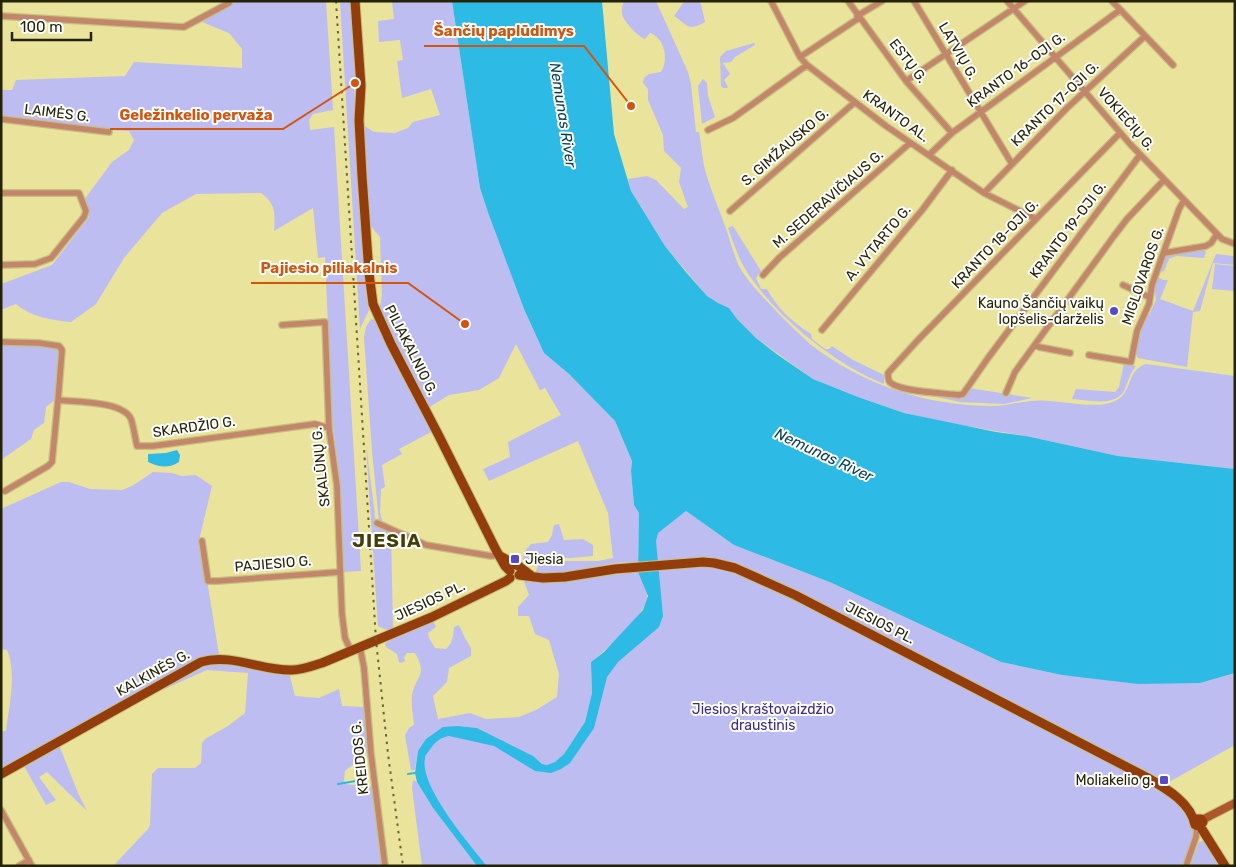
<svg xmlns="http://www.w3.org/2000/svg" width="1236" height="867" viewBox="0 0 1236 867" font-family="Rubik,sans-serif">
  <rect width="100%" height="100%" fill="#e9e39b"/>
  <!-- green -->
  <path fill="#bdbdf2" d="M 235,1 L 326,1 L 333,110 L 313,114 L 309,120 L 310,130 L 334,127 L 361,571 L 343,572 L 340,482 L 332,418 L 325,257 L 318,258 L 313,208 L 274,231 C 275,213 276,204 261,193 L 196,194 L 162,213 L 124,258 L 96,304 L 71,322 C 51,320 33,318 16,304 L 1,310 L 1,284 L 52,265 L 89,217 L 84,200 L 112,162 L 129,150 L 134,140 L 129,131 L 105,130 L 1,116 L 1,90 L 12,90 L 16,80 L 125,76 L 134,62 L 242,68 L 242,49 L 229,33 L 202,22 Z
    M 340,1 L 350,1 L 356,81 L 354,82 L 366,293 L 369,310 L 360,329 Z
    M 392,1 L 452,1 L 480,188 L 524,309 L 544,353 L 569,374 L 615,421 L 632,461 L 631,471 L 634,505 L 639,513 L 638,562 L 614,563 L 561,574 L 538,574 L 536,572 L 538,564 L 542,561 L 598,561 L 613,558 L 608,513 L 578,441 L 489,481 L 483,469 L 510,457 L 508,442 L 561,415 L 545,388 L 540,390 L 516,344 L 499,378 L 479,390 L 449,395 L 428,408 L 379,311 L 382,295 L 380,237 L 369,224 L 363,125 L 374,132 L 395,133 L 408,128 L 413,122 L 440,115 L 431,89 L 402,98 L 397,61 L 403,60 L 400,40 L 379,42 L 378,21 L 394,19 Z
    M 624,1 L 656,1 L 688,72 L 691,84 L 696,132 L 699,132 C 701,143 702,155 704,166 C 709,186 718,206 725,226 C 730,239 733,253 739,266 C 749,284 766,300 780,315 C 790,325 800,335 810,344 C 863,385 927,406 993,406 C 1006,406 1018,402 1031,401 C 1054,398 1088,409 1110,403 C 1135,396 1124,371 1146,364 L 1235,376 L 1235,469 L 1118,456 L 1026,436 L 943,422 L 904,413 L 858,397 L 813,379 L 756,338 L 737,319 L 729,308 L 718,303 L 707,296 L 665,246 L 631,191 L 628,179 L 647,176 L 656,180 L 684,209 L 688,207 L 679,182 L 681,168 L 664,151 L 663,135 L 648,100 L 648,89 L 643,83 L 644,78 L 649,74 L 661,72 C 669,60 665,38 650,33 L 645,39 C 638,37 622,20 622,13 C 621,9 623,5 624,1 Z
    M 689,1 L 698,1 L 701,4 L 705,22 C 687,32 688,25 674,16 L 683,3 Z
    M 754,43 L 755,45 L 735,57 L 731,62 L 723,63 L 730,74 L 724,80 L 728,87 L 727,88 L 723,88 L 721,86 L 720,57 L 726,51 Z
    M 703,79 L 707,83 L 708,96 L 715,117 L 702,124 L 698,86 Z
    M 733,226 L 761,271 L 756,278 L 761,289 L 767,289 C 777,308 792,322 811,334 L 812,339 L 825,349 L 829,349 L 832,346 L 853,360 L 884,375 L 884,384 C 834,364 772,314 744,267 C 737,255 733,241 728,228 Z
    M 1199,248 L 1206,251 L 1204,258 L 1176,256 L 1169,259 L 1164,271 L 1161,272 L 1160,270 L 1165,256 L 1170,253 Z
    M 1216,254 L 1233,256 L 1235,258 L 1235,265 L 1213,263 L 1200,311 L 1193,312 L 1187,367 L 1138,358 C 1130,346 1141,328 1146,316 L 1149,315 L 1156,300 L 1154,286 L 1158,277 L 1163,280 L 1168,280 L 1160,299 L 1193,311 Z
    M 1215,264 L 1235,266 L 1235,291 L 1212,289 Z
    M 371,319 L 376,320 L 433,431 L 399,449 L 402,454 L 382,465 L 385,487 L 381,489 L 380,512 L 383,524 L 379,521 L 372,451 L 364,337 L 366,327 Z
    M 8,341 L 56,348 L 60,352 L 56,399 L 46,407 L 44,423 L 34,430 L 31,439 L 1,460 L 1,342 Z
    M 1124,363 L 1136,366 C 1130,373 1128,382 1124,391 C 1115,407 1087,400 1072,399 L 1076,389 L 1115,392 L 1119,387 Z
    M 969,388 L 1032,398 L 1004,404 L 960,402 L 900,389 L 962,399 Z
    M 366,445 L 376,523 L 391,532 L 393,630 C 387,631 383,628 378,626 Z
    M 153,472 L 172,473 L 182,476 L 196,475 L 212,486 L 200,536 L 219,655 L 1,769 L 1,731 L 6,731 C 9,707 17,673 7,650 L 1,649 L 1,509 L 61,482 L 69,482 L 90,489 L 122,490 L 132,486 Z
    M 686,511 L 734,545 L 832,583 L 1001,662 L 1062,675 L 1200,683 L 1235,673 L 1235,745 L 1169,782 L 1162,778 L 1156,778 C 1167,792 1195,818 1196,836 C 1196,845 1189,857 1186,866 L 481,866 L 423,785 L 422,756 L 441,733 L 471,732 L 536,768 L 554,768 L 581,741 L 600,681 L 651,619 L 647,540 Z
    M 559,524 L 564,540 L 583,539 L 593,545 L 593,556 L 571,558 L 538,557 L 533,563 L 523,560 L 524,552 L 531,544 L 548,542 L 552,535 L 554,525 Z
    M 638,572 C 641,579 648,590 647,598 C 646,614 605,651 591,662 L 592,693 L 585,722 L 564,754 L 555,762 L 547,765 L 542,764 L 532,756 L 477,728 L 458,726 L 418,751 L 415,770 L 411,770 L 405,735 L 409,728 L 414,725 C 413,715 411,705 412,696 C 414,677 429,677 415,653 L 407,653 L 404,657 L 405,661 L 401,663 L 399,662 L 397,654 L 386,647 L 385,644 L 387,642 L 432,619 L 436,627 L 428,633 L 429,638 L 435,648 L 446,649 C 453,643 453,636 454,627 L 459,625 L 465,638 L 471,648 L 471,656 L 449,668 L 447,682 L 433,696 L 438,719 L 470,713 L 486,719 L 519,717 L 536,710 L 557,697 L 559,674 L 549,640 L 535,634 L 529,616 L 518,616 L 518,607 L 529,595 L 524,581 L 559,581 Z
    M 217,661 L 289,673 L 295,696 L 319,698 L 339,689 L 342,706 L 364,707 L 367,753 L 345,771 L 344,780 L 346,784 C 355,786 365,783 372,787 L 384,866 L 116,866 L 115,864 L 148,829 L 150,825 L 152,774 L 158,768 L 195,768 L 201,763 L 202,743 L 205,739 L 228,726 L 245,713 L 248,673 L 207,670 L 149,696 L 151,692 L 207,663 Z
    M 59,745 L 78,793 L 87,811 L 47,772 L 39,777 L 56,800 L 46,805 L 24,766 Z
    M 413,780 L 417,782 L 433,808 L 477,866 L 422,866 L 412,788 Z
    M 1205,840 L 1221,866 L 1190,866 L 1199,842 Z"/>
  <!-- water -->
  <path fill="#2dbae5" d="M 452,1 L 602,1 L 614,134 L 631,191 L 665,246 L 685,271 L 707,296 L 718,303 L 729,308 L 737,319 L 756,338 L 778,355 L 813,379 L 858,397 L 904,413 L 996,432 L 1026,436 L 1118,456 L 1235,469 L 1235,673 L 1200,683 L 1138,684 L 1062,675 L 1001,662 L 832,583 L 734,545 L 686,511 L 658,533 L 656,541 L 663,616 L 659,627 L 618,662 L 607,677 L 594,728 L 570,763 L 561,769 L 551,773 L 535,771 L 494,746 L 449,736 C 440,738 436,741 431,748 C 429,751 425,755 425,758 C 419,786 470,845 487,866 L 477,866 L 433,808 L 417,782 L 415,773 L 418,751 L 426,739 L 443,727 L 458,726 L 477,728 L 533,756 L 542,764 L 547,765 L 555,762 L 564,754 L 585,722 L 592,693 L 591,662 L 604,652 L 643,610 L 648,596 L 638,572 L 639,513 L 634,505 L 631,471 L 632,461 L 615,421 L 569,374 L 544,353 L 524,309 L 489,215 L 480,188 Z
    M 177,450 L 180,455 L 179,462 C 169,469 158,467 148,462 L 148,454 L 166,453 Z"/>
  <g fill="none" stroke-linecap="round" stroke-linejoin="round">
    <!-- stream -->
    <path stroke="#2dbae5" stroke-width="2" d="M 408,774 L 415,773
      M 338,784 L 362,780"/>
    <!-- street casing -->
    <g stroke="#c6c080" stroke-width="8">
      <path id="street" d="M 771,1 L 800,57 L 807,65 L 886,126 L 984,193 L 1036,219
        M 848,1 L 906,81 L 952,133
        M 914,1 L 1012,164
        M 1007,1 L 1130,144 L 1222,239 L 1235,244
        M 1112,1 L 1173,65
        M 1,16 L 184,27 L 229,3
        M 857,16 L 882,1
        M 800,57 L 859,18
        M 906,81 L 1025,1
        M 1,119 L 109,132
        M 708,130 L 733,118 L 807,65
        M 1120,133 L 918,340 L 888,373 C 888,376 888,378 889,381 C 896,392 945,393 959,395 L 963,394 L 988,358 L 1140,155
        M 929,155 L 952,133 L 1120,10
        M 1,193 L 79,193 L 86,211 L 84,217 L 51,258 L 35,264 L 1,265
        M 984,193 L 1067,108 L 1145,36
        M 730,211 L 855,102
        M 1164,253 L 1206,246 L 1211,243 L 1217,234
        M 763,275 L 779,258 L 910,143
        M 1123,285 L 1149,297
        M 282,325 L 325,322 L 329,428 L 337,486 L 342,614 L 345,638 L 351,651
        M 822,330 L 923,209 L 952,170
        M 1,342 L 39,343 L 59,346 L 62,350 L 58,400
        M 1035,345 L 1039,347 L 1070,353
        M 1089,355 L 1131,362 L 1137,331 L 1149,304 L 1152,285 L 1179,209 L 1184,200
        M 1006,393 L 1015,372 L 1114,236 L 1127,219 L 1164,180
        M 5,491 L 48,466 L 52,462 L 58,400 C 76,402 123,401 131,419 C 134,428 135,438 137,446 L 153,446 L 315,424 L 329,428
        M 377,523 L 426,545 L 491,556 L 499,555
        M 202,541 L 208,581 L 218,581 L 340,572
        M 360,647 L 364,668 L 371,754 L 385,866
        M 1,810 L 32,866
        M 19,866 L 29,860
        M 1186,866 L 1196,837 L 1197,826"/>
    </g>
    <!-- secondary casing -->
    <g stroke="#c6c080" stroke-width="10">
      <path id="secondary" d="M 1202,820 L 1235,803"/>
    </g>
    <!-- primary casing -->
    <g stroke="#c6c080" stroke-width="11">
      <path id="primary" d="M 355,1 L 361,86 L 359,120 L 362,176 L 369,273 L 373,304 L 391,344 L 439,436 L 496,550 L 505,566 L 510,571
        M 500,556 L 520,567 L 533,577
        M 519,575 L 543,578 L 565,577 L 615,569 L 703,562 L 714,563 L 735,568 L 795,595 L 1148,778 C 1167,789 1191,803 1195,825 L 1199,826 L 1201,825 L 1203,822 L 1201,819 L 1195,819
        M 1,774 L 201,662 C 231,653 262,671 292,670 C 303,670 312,666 322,663 L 432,617 L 506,581 L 510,578
        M 1200,826 L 1225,866"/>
    </g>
    <!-- street -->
    <use href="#street" stroke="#c3866b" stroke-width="5.5"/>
    <!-- secondary -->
    <use href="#secondary" stroke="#af572c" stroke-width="8"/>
    <!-- primary -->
    <use href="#primary" stroke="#933d0d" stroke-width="9"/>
    <!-- rail -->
    <path stroke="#666236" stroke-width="2" stroke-dasharray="2.5 5" stroke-linecap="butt" d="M 336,1 L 376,640 L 388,754 L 403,866"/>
  </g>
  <!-- markers -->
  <g fill="#5b49c2" stroke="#fff" stroke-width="2">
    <circle cx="1114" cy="311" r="5"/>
    <rect x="510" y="554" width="10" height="10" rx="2.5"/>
    <rect x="1159" y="775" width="10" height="10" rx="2.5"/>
  </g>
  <g text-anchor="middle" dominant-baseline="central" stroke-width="4" stroke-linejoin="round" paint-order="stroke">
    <!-- street labels -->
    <g font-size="14" fill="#252305" stroke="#fff">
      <text transform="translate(958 51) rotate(60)">LATVIŲ G.</text>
      <text transform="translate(908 61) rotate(52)">ESTŲ G.</text>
      <text transform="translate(1016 70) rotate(-36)">KRANTO 16-OJI G.</text>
      <text transform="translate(1055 104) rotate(-44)">KRANTO 17-OJI G.</text>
      <text transform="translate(57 113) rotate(7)">LAIMĖS G.</text>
      <text transform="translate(896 116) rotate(36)">KRANTO AL.</text>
      <text transform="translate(1126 119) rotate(49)">VOKIEČIŲ G.</text>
      <text transform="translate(785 147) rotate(-41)">S. GIMŽAUSKO G.</text>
      <text transform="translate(828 199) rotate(-41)">M. SEDERAVIČIAUS G.</text>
      <text transform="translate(1068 230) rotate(-53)">KRANTO 19-OJI G.</text>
      <text transform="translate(878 243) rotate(-50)">A. VYTARTO G.</text>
      <text transform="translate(995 244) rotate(-46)">KRANTO 18-OJI G.</text>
      <text transform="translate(1143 276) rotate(-71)">MIGLOVAROS G.</text>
      <text transform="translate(411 350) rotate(63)">PILIAKALNIO G.</text>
      <text transform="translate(194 427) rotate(-8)">SKARDŽIO G.</text>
      <text transform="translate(321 467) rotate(-96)">SKALŪNŲ G.</text>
      <text transform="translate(273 564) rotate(-5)">PAJIESIO G.</text>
      <text transform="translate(430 601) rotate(-25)">JIESIOS PL.</text>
      <text transform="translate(880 623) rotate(27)">JIESIOS PL.</text>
      <text transform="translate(153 673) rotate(-29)">KALKINĖS G.</text>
      <text transform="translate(360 758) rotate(-96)">KREIDOS G.</text>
    </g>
    <!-- poi labels -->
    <g font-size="14" fill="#252305" stroke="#fff" text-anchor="end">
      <text x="1104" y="303">Kauno Šančių vaikų<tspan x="1104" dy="16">lopšelis-darželis</tspan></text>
      <text x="525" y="559" text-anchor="start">Jiesia</text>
      <text x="1154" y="780">Moliakelio g.</text>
    </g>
    <!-- park labels -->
    <g font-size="14" fill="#3d2a90" stroke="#fff">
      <text x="763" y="709">Jiesios kraštovaizdžio<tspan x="763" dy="16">draustinis</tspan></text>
    </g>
    <!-- water labels -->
    <g font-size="15" font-style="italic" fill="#064153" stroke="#fff">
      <text transform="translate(563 115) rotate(81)">Nemunas River</text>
      <text transform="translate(824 455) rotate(25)">Nemunas River</text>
    </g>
    <!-- district labels -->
    <g font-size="19" font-weight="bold" letter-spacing="1" fill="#443f04" stroke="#fff">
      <text x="387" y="540">JIESIA</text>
    </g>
  </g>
  <!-- callouts -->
  <path fill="none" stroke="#d4540b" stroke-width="2" d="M631 106L584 46H424M355 83L283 129H110M465 324L408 283H251"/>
  <g fill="#d4540b" stroke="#fff" stroke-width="2">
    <circle cx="631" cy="106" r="5"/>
    <circle cx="355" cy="83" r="5"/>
    <circle cx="465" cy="324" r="5"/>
  </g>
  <g font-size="15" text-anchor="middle" font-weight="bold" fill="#d4540b" stroke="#fff" stroke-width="4" stroke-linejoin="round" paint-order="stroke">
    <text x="504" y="36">Šančių paplūdimys</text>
    <text x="196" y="120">Geležinkelio pervaža</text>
    <text x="329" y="273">Pajiesio piliakalnis</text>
  </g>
  <!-- border -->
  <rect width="1236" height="867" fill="none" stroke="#252305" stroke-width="5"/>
  <!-- scale -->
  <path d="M12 32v8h79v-8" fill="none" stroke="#252305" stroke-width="2.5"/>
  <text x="20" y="32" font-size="15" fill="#252305" stroke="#ffffff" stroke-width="4" paint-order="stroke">100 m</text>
</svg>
